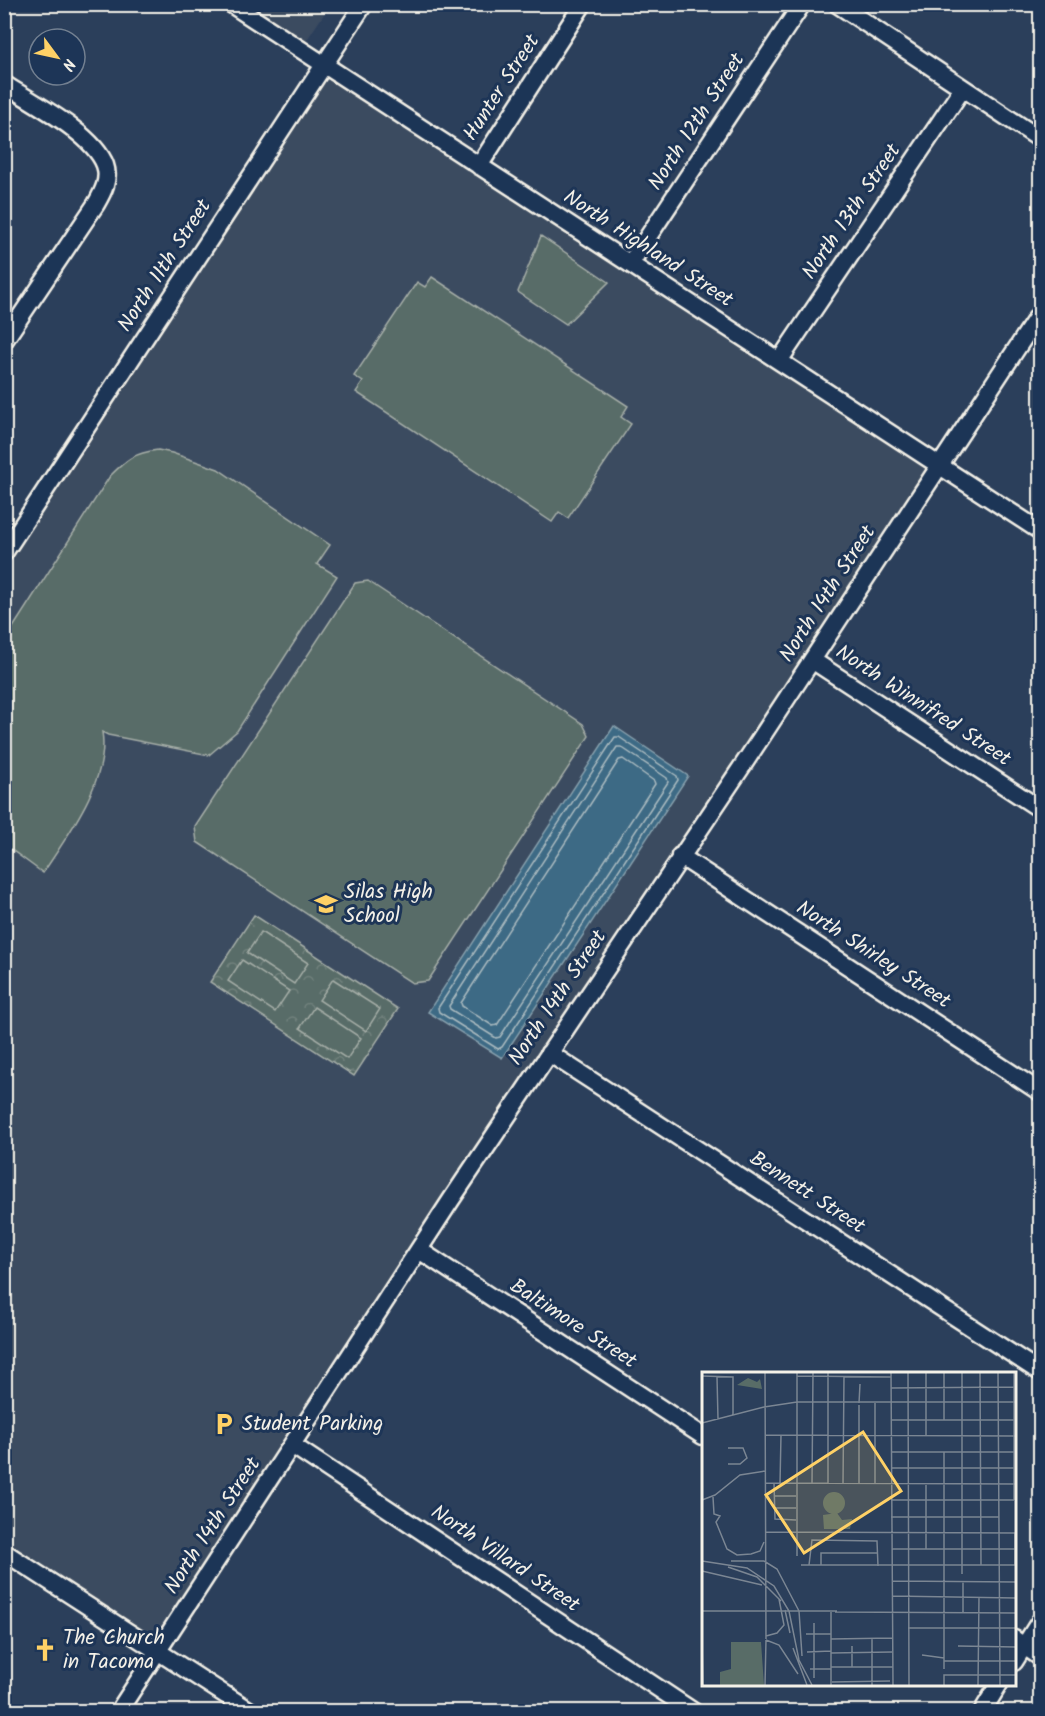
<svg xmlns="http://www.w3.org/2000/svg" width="1045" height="1716" viewBox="0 0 1045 1716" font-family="Kalam,sans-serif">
  <defs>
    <pattern id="park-crowns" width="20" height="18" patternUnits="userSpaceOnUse" patternTransform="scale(1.5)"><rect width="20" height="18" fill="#586c67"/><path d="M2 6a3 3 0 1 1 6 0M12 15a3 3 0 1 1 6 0" fill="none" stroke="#71817d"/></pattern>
  </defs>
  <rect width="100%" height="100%" fill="#2b3f5b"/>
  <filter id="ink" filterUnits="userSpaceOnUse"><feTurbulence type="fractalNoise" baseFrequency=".0167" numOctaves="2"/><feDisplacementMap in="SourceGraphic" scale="12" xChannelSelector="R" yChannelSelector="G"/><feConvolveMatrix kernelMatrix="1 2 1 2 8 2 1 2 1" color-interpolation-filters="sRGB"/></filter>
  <g filter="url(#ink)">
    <!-- built -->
    <path fill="#3b4b60" d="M 250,5 L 330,5 L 306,41 Z
      M 323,65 L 940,466 L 158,1651 L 5,1552 L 4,553 Z"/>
    <!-- park -->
    <path fill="url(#park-crowns)" stroke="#a6aea8" stroke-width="1.5" d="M 254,915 L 398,1009 L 354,1076 L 210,982 Z"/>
    <!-- pitch -->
    <path fill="#586c67" stroke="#a6aea8" stroke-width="1.5" d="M 541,236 L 609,282 L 566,324 L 518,292 Z
      M 432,277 L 628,406 L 621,417 L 631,424 L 568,518 L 559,512 L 552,522 L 356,392 L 363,382 L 354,376 L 417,282 L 425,287 Z
      M 158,450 L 172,453 L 218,469 L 330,545 L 317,564 L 337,576 L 237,731 L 209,755 L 108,735 L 102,732 C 110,779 68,835 43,873 L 5,845 L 5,640 L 110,476 C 127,459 134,453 158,450 Z
      M 368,581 L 583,724 L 589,736 L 428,981 L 412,983 L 197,842 L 195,827 L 355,583 Z
      M 261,932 L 308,963 L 294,984 L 247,953 Z
      M 242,960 L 289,991 L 275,1012 L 228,981 Z
      M 333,979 L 380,1009 L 366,1031 L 319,1000 Z
      M 314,1007 L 361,1038 L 347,1059 L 300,1028 Z"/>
    <!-- water -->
    <path fill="#3e6a85" stroke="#87a0ad" stroke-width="1.5" d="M 614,726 L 688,776 L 502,1058 L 428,1012 Z"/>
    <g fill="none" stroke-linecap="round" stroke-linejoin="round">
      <!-- shore -->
      <path stroke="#abbbc0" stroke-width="1.5" d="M 615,737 L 619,737 L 677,776 L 678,780 L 502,1047 L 498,1049 L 439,1012 L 438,1008 Z
        M 617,747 L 621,747 L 667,778 L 668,782 L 500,1037 L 496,1038 L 450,1009 L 449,1006 Z
        M 623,759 L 654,781 L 655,784 L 497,1025 L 493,1026 L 462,1006 L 461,1003 L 619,760 Z"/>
      <!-- minor casing -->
      <g stroke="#f4f1e8" stroke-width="21">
        <path id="minor" d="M 231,4 L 1040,531
          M 837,4 L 1040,139
          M 4,84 C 32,102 94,134 105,165 C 110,179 103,192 96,204 L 4,341
          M 479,166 L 583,4
          M 630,264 L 802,4
          M 779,361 L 963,88
          M 4,553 L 364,4
          M 812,660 L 1040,809
          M 680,856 L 1040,1092
          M 549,1053 L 1040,1372
          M 419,1250 L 703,1436
          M 292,1445 L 694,1712
          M 4,1552 L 252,1712
          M 1014,1639 L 1040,1657
          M 1014,1662 L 1040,1621
          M 118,1712 L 451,1200 L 747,759 L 1040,313
          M 982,1712 L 999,1684"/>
      </g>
      <!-- minor -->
      <use href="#minor" stroke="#1d3557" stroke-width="16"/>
    </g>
  </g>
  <!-- icons -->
  <defs>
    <g id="school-bare" transform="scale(1.8)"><path d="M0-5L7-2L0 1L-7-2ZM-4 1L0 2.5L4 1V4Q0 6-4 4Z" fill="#ffd166" stroke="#1d3557" stroke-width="2.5" paint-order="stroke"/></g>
    <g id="parking-bare" transform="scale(1.8)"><path d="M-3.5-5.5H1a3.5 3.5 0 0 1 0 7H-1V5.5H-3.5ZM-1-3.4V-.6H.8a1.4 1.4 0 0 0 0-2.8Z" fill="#ffd166" stroke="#1d3557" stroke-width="2.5" paint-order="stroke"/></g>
    <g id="church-bare" transform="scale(1.8)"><path d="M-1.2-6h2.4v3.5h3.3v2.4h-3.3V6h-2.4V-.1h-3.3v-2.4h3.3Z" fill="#ffd166" stroke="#1d3557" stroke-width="2.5" paint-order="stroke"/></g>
  </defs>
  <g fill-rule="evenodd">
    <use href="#school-bare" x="326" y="904"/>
    <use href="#parking-bare" x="224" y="1424"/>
    <use href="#church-bare" x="45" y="1650"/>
  </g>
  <g text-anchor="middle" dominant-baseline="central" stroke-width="6" stroke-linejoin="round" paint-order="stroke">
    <!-- street labels -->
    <g font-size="21" fill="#f4f1e8" stroke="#1d3557">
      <text transform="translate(502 88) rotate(-57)">Hunter Street</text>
      <text transform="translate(697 122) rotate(-57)">North 12th Street</text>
      <text transform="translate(852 212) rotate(-56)">North 13th Street</text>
      <text transform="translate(648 249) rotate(33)">North Highland Street</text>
      <text transform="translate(165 266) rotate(-57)">North 11th Street</text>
      <text transform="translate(828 594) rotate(-57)">North 14th Street</text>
      <text transform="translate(923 706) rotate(33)">North Winnifred Street</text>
      <text transform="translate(873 955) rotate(33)">North Shirley Street</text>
      <text transform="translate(558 998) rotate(-56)">North 14th Street</text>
      <text transform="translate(807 1193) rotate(33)">Bennett Street</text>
      <text transform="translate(573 1324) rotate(33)">Baltimore Street</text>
      <text transform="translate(213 1526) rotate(-57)">North 14th Street</text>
      <text transform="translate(505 1559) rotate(34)">North Villard Street</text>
    </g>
    <!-- poi labels -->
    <g font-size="21" fill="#f4f1e8" stroke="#1d3557" text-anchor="start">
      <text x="344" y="892">Silas High<tspan x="344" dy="24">School</tspan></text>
      <text x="242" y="1424">Student Parking</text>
      <text x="63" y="1638">The Church<tspan x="63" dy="24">in Tacoma</tspan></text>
    </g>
  </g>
  <!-- overview -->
  <g transform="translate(702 1372)">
    <rect width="314" height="314" fill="#2b3f5b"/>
    <path d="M 46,6 L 55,10 L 58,7 L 60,17 L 35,13 Z" fill="#586c67"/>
    <path d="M121 131a11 11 0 1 1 22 0a11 11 0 1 1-22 0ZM 135,141 L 140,148 L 150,147 L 148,157 L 122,157 L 121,143 ZM 29,270 L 59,270 L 62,313 L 18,313 L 18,300 L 29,297 Z" fill="#586c67"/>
    <path fill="none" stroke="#7b8693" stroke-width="1.5" d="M 63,0 L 64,267M 189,0 L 191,313M 206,0 L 207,313M 224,0 L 224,64M 242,0 L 242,48M 260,0 L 260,202M 278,0 L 279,193M 296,0 L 298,313M 312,0 L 312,128M 0,4 L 31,5 L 31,43M 95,4 L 189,5M 15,5 L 16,47M 189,16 L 312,15M 157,31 L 158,12M 62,35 L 95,30 L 314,30M 189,48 L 312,48M 0,51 L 62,35M 63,63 L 314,64M 189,80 L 312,80M 26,92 L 38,92 L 45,86 L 41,76 L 26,76M 189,96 L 312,96M 63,111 L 314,112M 72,111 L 73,147 L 94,148M 78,111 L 79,63M 110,112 L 111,0M 126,112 L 126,0M 141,112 L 142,4M 157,112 L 157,33M 173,112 L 173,31M 72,124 L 94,124M 11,125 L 12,142 L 18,144 L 14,150 L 25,177 L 35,183 L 49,182 L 58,179 L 62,170M 0,128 L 13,123 L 38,103 L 63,99M 189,128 L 312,128M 72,136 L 94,136M 189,145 L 297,145M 63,160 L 314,161M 313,161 L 313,193M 190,177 L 314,177M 224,177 L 224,113M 95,184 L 95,0M 0,189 L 45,196 L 72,214 L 87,239 L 97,288 L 110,313M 29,189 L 62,189M 62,189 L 75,197 L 97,239M 99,193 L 314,193M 107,193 L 110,168 L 175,169 L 176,194M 119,193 L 119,181 L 176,181M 26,195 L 55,205 L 79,229M 0,199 L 60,213M 191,209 L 314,210M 261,210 L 261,241M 190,224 L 314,226M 83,238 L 88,261M 0,239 L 135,239M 97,239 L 100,284M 133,240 L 314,241M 206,256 L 314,256M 104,262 L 129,262M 64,264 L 75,261 L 82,253 L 77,227M 129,267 L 190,266M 170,267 L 170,313M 64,268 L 77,273 L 96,302M 0,271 L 1,313M 150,274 L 150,295M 256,274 L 314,275M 91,276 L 105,313M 105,280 L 129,279M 129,281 L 190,280M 220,283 L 242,286M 242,289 L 314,289M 129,295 L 191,295M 108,297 L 129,297M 242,297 L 242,80M 112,306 L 112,251M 130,310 L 188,309M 63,313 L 64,268M 129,313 L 129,240M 242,313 L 242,303 L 314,303M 276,313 L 277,225"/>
    <path fill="#ffd166" fill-opacity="0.15" stroke="#ffd166" stroke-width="3" d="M 161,60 L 199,119 L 102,181 L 64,123 Z"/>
    <rect width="314" height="314" fill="none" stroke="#f4f1e8" stroke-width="3"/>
  </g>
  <!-- margin -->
  <rect width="1045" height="1716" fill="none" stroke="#1d3557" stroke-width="24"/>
  <rect x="12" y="12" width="1021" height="1692" fill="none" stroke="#f4f1e8" stroke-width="2" filter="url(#ink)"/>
  <!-- north arrow -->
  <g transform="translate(57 57) rotate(123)"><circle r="28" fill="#1d3557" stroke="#738091" stroke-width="1.5"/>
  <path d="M0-4.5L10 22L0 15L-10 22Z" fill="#ffd166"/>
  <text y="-9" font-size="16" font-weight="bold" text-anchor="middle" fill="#f4f1e8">N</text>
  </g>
</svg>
